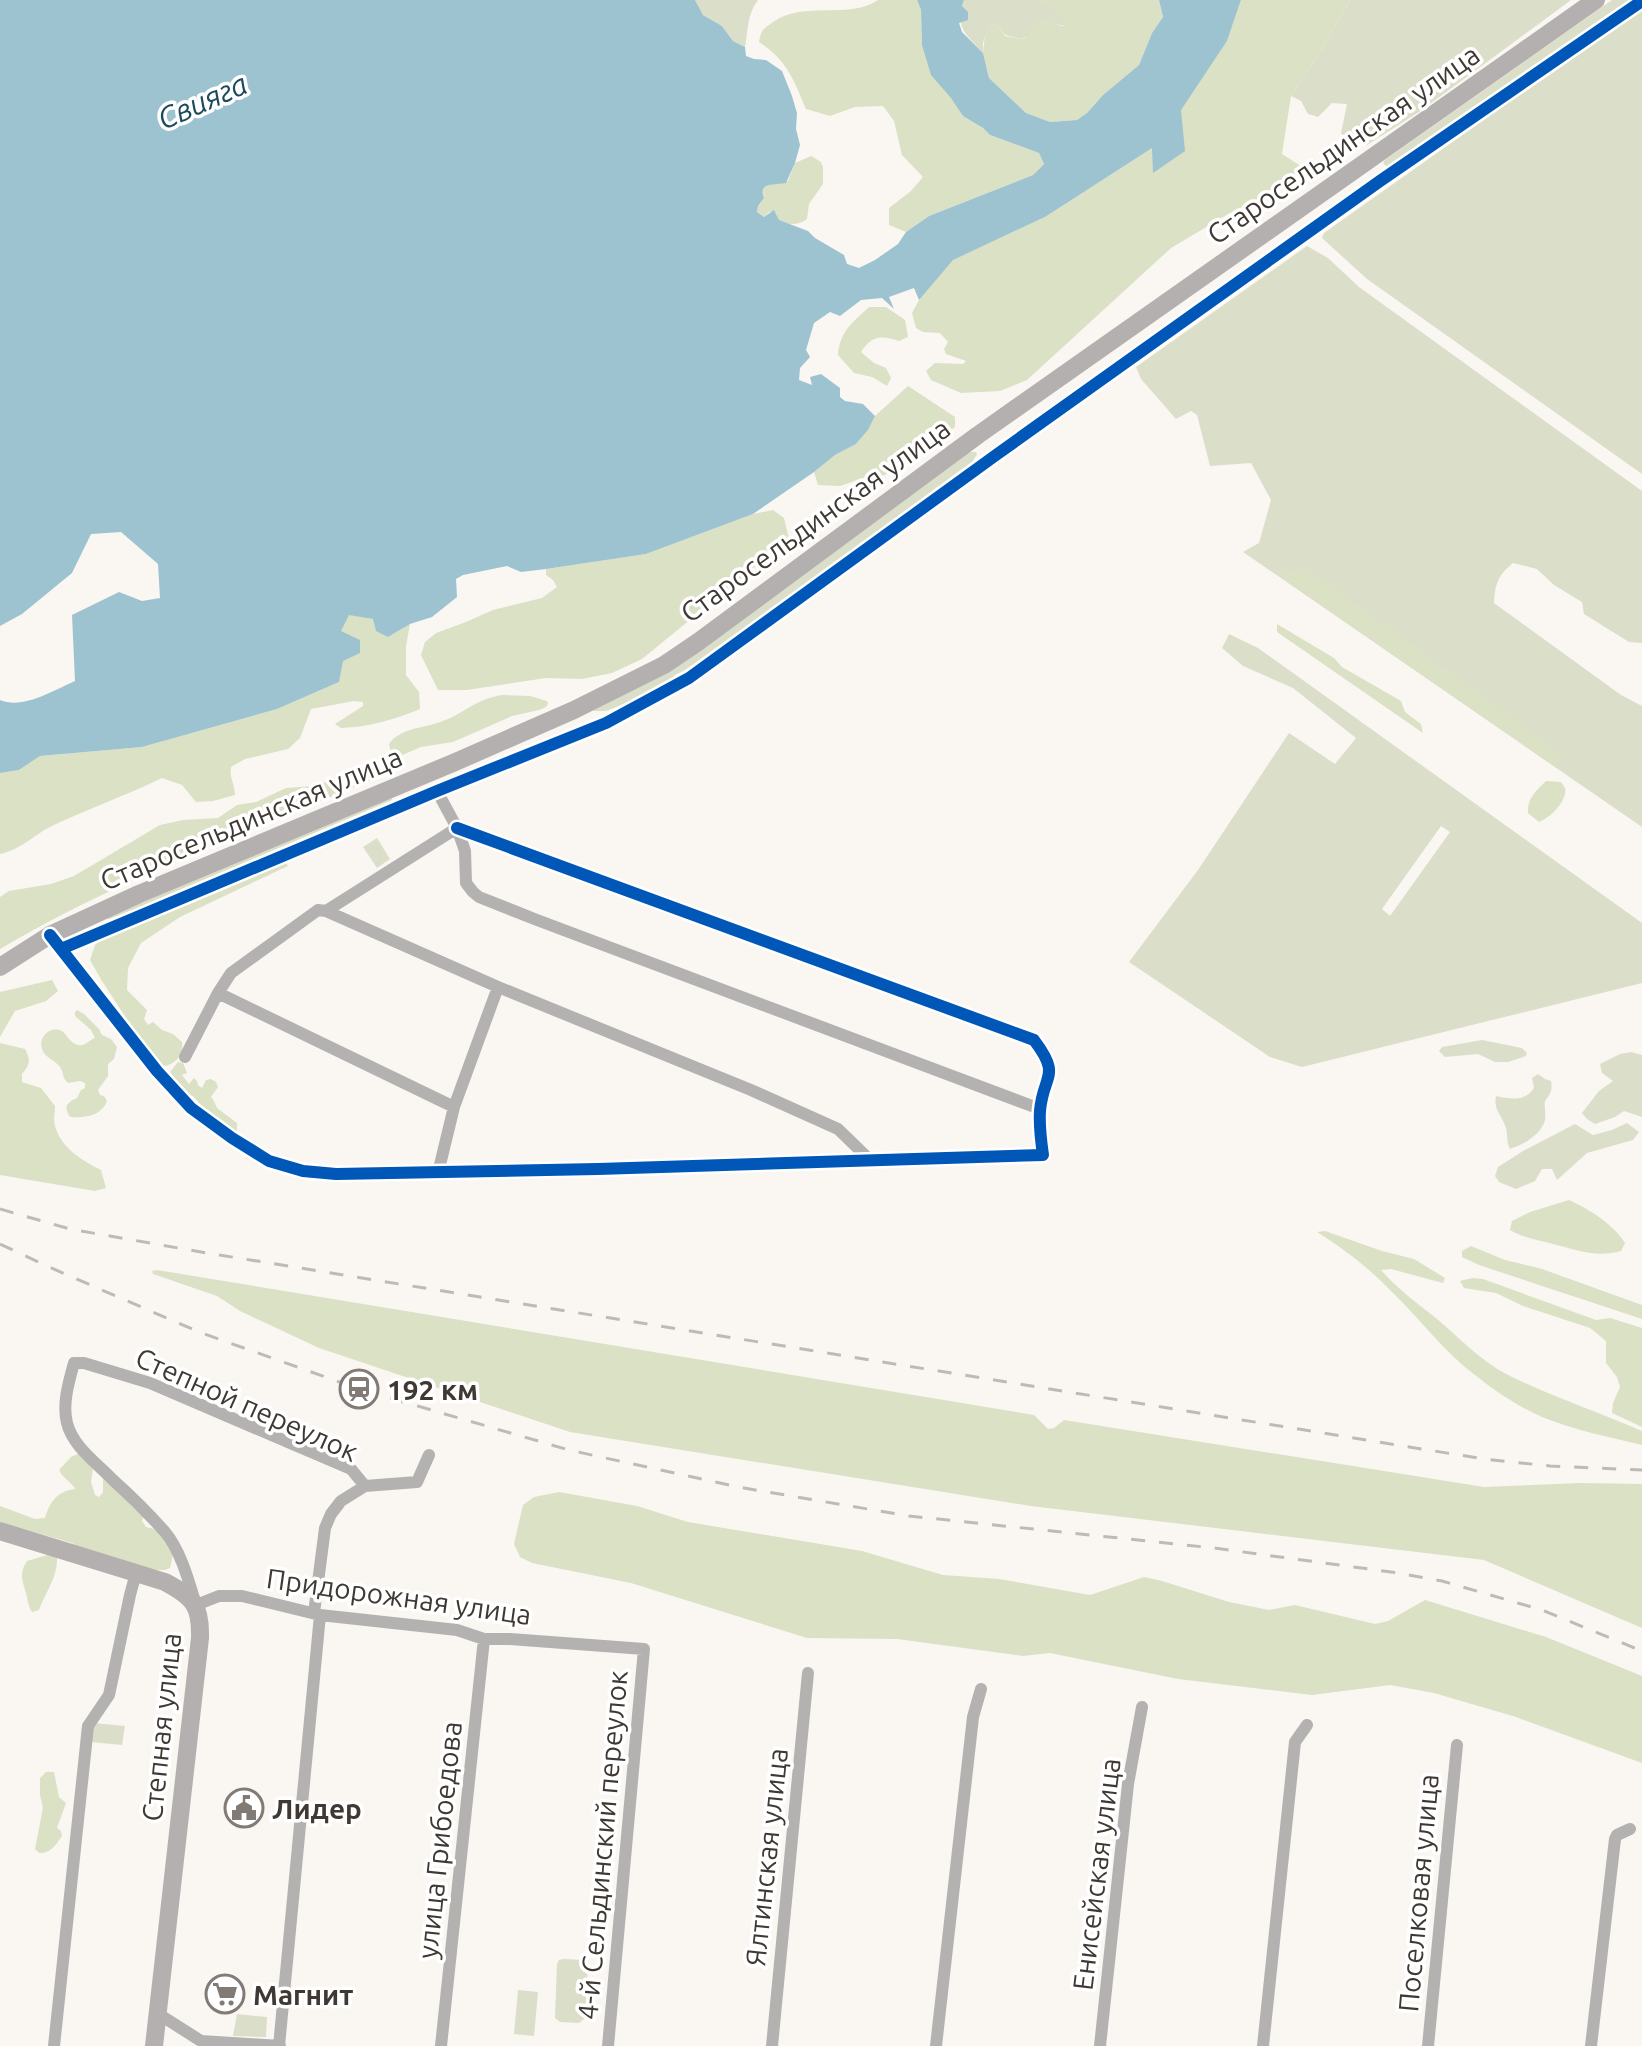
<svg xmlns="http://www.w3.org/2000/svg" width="1642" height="2046" viewBox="0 0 1642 2046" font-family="Ubuntu,sans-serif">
  <rect width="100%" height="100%" fill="#faf6f2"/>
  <!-- green -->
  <path fill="#dbdfc9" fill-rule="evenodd" d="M 695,0 L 758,0 C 747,14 748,31 745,47 L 733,41 L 722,26 L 703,15 Z
    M 964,0 L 1042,0 C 1053,11 1063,6 1065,26 L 1055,24 L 1021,39 L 1005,35 L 997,25 L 988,26 L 983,43 L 983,53 C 965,32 955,30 964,0 Z
    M 1350,0 L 1571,0 L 1419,112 L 1367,145 L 1351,143 L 1341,133 L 1347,104 L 1332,103 L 1318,117 L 1308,114 L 1301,101 L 1291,96 L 1318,56 Z
    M 1612,0 L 1632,0 L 1416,151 L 1397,163 L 1386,166 L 1383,163 L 1385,160 Z
    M 1642,8 L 1642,474 L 1367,279 L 1322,238 L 1324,233 Z
    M 1307,246 L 1328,258 L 1359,287 L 1642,491 L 1642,643 L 1629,642 L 1584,614 L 1582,602 L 1554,585 L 1537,569 L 1513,563 C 1498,575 1495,584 1494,603 L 1621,695 L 1642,706 L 1642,827 L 1243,552 L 1259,543 L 1271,500 L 1251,463 L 1210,466 L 1197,415 L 1191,411 L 1176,419 L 1141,379 L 1136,367 Z
    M 970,452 L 976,452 L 977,454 L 970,466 L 727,642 L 691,667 L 675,675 L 660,690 L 606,711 L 594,711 L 595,708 L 962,456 Z
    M 1229,634 L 1258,648 L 1642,923 L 1642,983 L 1302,1067 L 1270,1057 L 1129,962 L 1198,870 L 1289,733 L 1335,764 L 1356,738 L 1293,688 L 1243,666 L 1222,648 ZM 1441,826 L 1450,832 L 1390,916 L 1382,909 Z
    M 389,792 L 392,800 L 135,909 L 109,919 L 105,918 Z
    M 377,838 L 390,859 L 377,868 L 363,847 Z
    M 1482,1040 L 1522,1048 L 1527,1053 L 1526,1056 L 1508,1062 L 1495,1062 L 1478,1054 L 1445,1057 L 1439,1051 L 1442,1047 Z
    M 1631,1052 L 1642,1055 L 1642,1117 L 1624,1111 L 1615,1117 L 1595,1124 L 1587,1119 L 1582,1113 L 1599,1091 L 1613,1081 L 1602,1073 L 1600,1064 L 1620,1054 Z
    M 1538,1074 L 1545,1079 L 1551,1081 C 1553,1090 1550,1094 1545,1101 C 1544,1107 1546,1114 1545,1120 C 1541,1135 1523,1145 1510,1149 C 1506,1141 1508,1136 1506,1128 C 1502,1115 1493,1110 1496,1096 C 1510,1099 1525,1102 1534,1088 L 1532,1078 Z
    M 1627,1123 L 1639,1132 L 1633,1140 L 1587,1153 L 1557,1180 L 1552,1169 L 1542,1169 L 1535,1181 L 1516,1189 L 1499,1182 L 1495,1176 L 1498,1167 L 1523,1151 L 1575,1124 L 1593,1135 L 1612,1130 Z
    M 93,1723 L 125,1726 L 122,1745 L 91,1742 Z
    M 563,1959 L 583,1960 L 588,1965 L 585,2018 L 579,2023 L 560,2022 L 555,2018 L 557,1964 L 559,1960 Z
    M 518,1990 L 538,1992 L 534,2036 L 514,2034 Z
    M 237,2014 L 267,2017 L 266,2037 L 233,2036 Z"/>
  <!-- forest -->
  <path fill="#dbe1c4" d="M 878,0 L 917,0 L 921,10 L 922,45 L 963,116 L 983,128 L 990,135 L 1039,153 L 1044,164 L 1033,175 L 929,216 L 906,232 L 889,225 L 889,208 L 911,191 L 923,177 L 902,155 L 894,121 L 883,106 L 855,107 L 830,116 L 806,109 C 794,80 786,59 759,42 C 760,38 760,34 763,30 C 765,27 770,25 773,22 C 805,0 850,20 878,0 Z
    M 1042,0 L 1159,0 L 1163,17 L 1152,33 L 1139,65 L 1103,95 L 1087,113 L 1077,120 L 1050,122 L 1026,113 L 989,78 L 983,53 L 985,34 L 988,26 L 997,25 L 1005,36 L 1021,39 L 1025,38 C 1031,28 1040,17 1052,19 C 1056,24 1058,26 1064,26 C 1063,6 1052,11 1042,0 Z
    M 1241,0 L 1350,0 L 1318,56 L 1291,96 L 1282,154 L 1312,173 L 1300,176 L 1291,183 L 1228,214 L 1171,248 L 1027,380 L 1000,391 L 961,393 L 931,380 L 926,371 L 935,363 L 963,364 L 966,361 L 946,354 L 944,349 L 948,342 L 940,333 L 923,332 L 916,328 L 912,313 L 919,300 L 952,260 L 1045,217 L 1153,147 L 1153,172 L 1180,110 L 1227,41 Z
    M 811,156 L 821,162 L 823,167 L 823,184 L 809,204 L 807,219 C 798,226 787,225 778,220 L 776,213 L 769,212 L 764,217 L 757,212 L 758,206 L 764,198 C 759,181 777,185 788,181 L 795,163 Z
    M 869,307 L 886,307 L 905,320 L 908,337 L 899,341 C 880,335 872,336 861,352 L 874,363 L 886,368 L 891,378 L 887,386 L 872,377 L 854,373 L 838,355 C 840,331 852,323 869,307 Z
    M 908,386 L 955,417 L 955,427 L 906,466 L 882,476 L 866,477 L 840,486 L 818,485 L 814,472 L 835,455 L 856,444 L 868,430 L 875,416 Z
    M 773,510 L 784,518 L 789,539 L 642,659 L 612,673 L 582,679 L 546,678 L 467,690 L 438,690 L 421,655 L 425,642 L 436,633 L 466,622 L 493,610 L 542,598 L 557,587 L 553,580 L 546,575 L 546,569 L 646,554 L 753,514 Z
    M 1303,566 L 1550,745 L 1561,754 L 1562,763 L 1554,766 L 1277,574 L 1280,569 L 1296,572 Z
    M 349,614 L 374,619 L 388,637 L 410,624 L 406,646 L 406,675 L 419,692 L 420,709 C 393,720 369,727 341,728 L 335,724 L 363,706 L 363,702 L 354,701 L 311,709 L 300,738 L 288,749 L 245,759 L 231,767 C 229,777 235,785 235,795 L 213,801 L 196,802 L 182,785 L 162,778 C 127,795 90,808 54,825 C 34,834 23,849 0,854 L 0,773 L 19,770 L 40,756 L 142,747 L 277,709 L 339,682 L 340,631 Z
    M 1277,624 L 1334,658 L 1342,667 L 1401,701 L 1405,712 L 1421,724 L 1423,733 L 1277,632 Z
    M 503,695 L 530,696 L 547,701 L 548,704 L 546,707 L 539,710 L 512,716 L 453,742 L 421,747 L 400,756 L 391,754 L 389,744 C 400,728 424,728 440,722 C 465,714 474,699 503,695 Z
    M 382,754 L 385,754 L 389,762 L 386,771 L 381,776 C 253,830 120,878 0,949 L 0,897 L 9,891 L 51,884 L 74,876 L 160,825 L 183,820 L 218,818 L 237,805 L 256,802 L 286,788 L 315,786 L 365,767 Z
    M 1546,781 L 1561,782 C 1562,784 1564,786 1565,788 C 1568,801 1549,819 1539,822 L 1528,813 C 1527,798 1536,791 1546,781 Z
    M 285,861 L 288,866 L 180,917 L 141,943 L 128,968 L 127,990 L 147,1010 L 144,1019 L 148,1025 L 153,1022 L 162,1030 L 173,1034 L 182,1042 C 184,1054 176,1064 164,1066 L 153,1059 L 102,981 L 90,960 L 95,945 L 105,936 Z
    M 52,980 L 58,991 L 46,1001 L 15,1011 L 0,1037 L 0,992 Z
    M 77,1010 L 84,1014 L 99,1029 L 102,1035 L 111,1039 L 117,1047 L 114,1059 L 108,1064 L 108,1076 L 98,1090 L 100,1095 L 104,1096 L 107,1101 C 101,1116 86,1118 70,1117 C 63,1107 67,1102 77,1098 L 81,1090 L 85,1088 L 85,1083 L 80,1081 L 68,1083 C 62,1078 64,1073 60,1067 C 55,1060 45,1058 42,1049 C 38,1039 48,1027 59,1030 C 66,1031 69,1043 78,1045 C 85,1047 89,1040 95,1038 L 91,1030 L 75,1016 L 75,1012 Z
    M 0,1043 L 25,1049 C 31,1060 30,1065 22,1074 L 22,1082 L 41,1088 L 55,1106 C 55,1112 53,1120 55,1126 C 61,1148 83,1161 101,1170 L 106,1188 L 95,1191 L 0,1175 Z
    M 178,1062 L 183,1063 L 187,1073 L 182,1075 L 189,1084 L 194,1078 L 197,1081 L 198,1085 L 202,1088 L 206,1080 L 211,1079 L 216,1082 L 218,1087 L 211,1097 L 214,1101 L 217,1108 L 237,1123 L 237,1131 L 232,1133 L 210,1116 L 194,1097 L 183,1091 L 177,1086 L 176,1080 L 170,1072 Z
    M 1569,1200 C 1589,1209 1613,1224 1625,1243 L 1621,1251 C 1596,1258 1577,1250 1553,1244 C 1537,1240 1524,1238 1510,1230 L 1512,1221 L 1530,1212 Z
    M 1325,1231 L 1382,1251 L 1414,1259 L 1445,1278 L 1443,1283 L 1391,1269 L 1381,1270 C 1397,1288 1413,1300 1432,1315 C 1457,1335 1480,1361 1510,1376 C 1553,1397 1598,1412 1642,1431 L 1642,1445 C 1609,1437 1574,1430 1542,1417 C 1519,1407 1495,1391 1475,1375 C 1444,1352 1421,1320 1393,1293 C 1370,1269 1346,1250 1317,1232 Z
    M 1471,1246 L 1505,1260 L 1542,1269 L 1642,1305 L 1642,1319 L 1479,1265 L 1462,1257 L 1462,1251 Z
    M 157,1270 L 1034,1415 L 1048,1429 L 1054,1428 L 1064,1420 L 1484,1487 L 1581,1483 L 1642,1484 L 1642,1628 L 1484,1560 L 1031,1506 L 570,1432 L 319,1348 L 240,1311 L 217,1296 L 153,1274 L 152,1271 Z
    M 1472,1278 L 1483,1279 L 1596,1320 L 1610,1318 L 1642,1328 L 1642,1427 L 1612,1413 L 1613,1403 L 1620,1387 L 1617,1377 L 1606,1363 L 1606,1341 L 1590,1328 L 1523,1306 L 1496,1293 L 1464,1288 L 1460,1281 Z
    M 78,1454 L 93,1468 L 91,1482 L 95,1495 L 99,1497 L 103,1492 L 103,1475 L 144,1513 L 142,1521 L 146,1527 L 159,1530 L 175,1546 L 170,1568 L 165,1570 L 153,1570 L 85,1551 L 72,1543 L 0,1522 L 0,1506 L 35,1519 L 45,1518 C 50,1502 57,1491 75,1489 C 71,1481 63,1479 59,1470 L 71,1457 Z
    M 559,1492 L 637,1506 L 688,1522 L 862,1551 L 943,1575 L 999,1579 L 1090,1595 L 1144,1577 L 1162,1581 L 1229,1602 L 1269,1610 L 1295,1605 L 1375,1624 L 1388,1621 L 1425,1600 L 1546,1637 L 1642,1676 L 1642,1763 L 1513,1716 L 1434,1693 L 1390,1685 L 1312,1695 L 1178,1679 L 1050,1653 L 1023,1656 L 897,1639 L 807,1638 L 631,1583 L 532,1563 L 520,1557 L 514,1544 L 523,1505 L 534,1497 Z
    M 51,1554 L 57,1558 C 58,1577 45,1593 39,1610 L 32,1612 C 28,1606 28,1600 26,1593 C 22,1580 19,1573 27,1561 Z
    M 46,1772 L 54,1772 L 59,1797 L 66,1803 L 57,1828 L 61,1831 L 62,1836 C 55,1846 51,1853 39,1853 L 35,1849 L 43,1808 L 40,1795 L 40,1778 Z"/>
  <!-- water -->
  <path fill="#9dc3d0" d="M 0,0 L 695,0 L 703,15 L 722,26 L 733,41 L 745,47 L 746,56 L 754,59 L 766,60 L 782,71 L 792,96 L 797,113 L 796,129 L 800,145 L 795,163 L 786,183 C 775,185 758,182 764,198 L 758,206 L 757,212 L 764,217 L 774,210 L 779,220 L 808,231 L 815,238 L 844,255 L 847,264 L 859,268 L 875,260 L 898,244 L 906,232 L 929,216 L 1033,175 L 1044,164 L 1039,153 L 990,135 L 983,128 L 963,116 L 951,98 L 931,75 L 922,45 L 921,10 L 917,0 L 964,0 L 962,6 L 968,12 L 968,20 L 959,23 L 962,32 L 983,53 L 989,78 L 1026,113 L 1050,122 L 1077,120 L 1087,113 L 1103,95 L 1139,65 L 1152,33 L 1163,17 L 1159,0 L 1241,0 L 1227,41 L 1181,110 L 1185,151 L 1153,173 L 1152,148 L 1045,217 L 953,260 L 919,300 L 914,288 L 889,297 L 894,309 L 882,298 L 861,300 L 840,316 L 830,312 L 814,323 L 806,350 L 810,357 L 800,368 L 799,380 L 812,385 L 810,377 L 821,374 L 840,388 L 840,397 L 845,401 L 863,404 L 875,416 L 868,430 L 856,444 L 835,455 L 814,472 L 753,514 L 646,554 L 546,569 L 521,572 L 507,566 L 463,575 L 456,579 L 457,597 L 432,617 L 410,624 L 388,637 L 376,631 L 373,619 L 349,615 L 341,631 L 360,640 L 360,653 L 343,661 L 339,682 L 277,709 L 142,747 L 40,756 L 19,770 L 0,773 L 0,700 C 23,710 54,690 75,681 L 72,615 L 119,592 L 142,601 L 160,598 L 158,564 L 121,532 L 91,534 L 72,573 L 22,614 L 0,626 Z"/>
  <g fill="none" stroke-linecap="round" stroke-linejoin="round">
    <!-- street -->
    <path stroke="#b4b1b1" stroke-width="12" d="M 437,791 L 457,828 L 465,851 L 466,883 L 473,892 L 479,897 L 537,920 L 1040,1109
      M 457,828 L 326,911 L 498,987 L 751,1090 L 838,1129 L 870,1160
      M 57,944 L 157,1071 L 191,1108 L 232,1138 L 269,1161 L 303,1171 L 336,1174 L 598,1169 L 1043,1155 C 1041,1141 1039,1125 1040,1111 C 1043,1074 1062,1077 1034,1040 L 457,828
      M 61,949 L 437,791 L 606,723 L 689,678 L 996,455 L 1380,181 L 1642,1
      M 218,993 L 454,1107
      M 185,1057 L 218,993 L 231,973 L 318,910 L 326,911
      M 438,1173 L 454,1107 L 498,987
      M 429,1455 L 417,1482 L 365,1486 L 351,1469 L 150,1383 L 84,1363 L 74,1363 C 69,1381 62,1404 67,1423 C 73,1447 97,1463 113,1480 C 131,1496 149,1514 165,1532 C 181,1551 189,1582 196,1605 L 219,1596 L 242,1596 L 320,1615 L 457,1630 L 484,1639 L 510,1639 L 644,1649 L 608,2046
      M 314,1613 L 325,1528 L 331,1514 L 341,1501 L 365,1486
      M 157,2013 L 201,2041 L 280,2046
      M 54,2046 L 88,1726 L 109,1695 L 130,1595 L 136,1573
      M 279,2046 L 320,1615
      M 441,2046 L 484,1639
      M 772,2046 L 808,1673
      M 936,2046 L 973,1717 L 981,1689
      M 1100,2046 L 1128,1784 L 1142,1707
      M 1263,2046 L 1295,1742 L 1307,1725
      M 1428,2046 L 1457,1745
      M 1591,2046 L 1615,1839 L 1617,1835 L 1630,1829"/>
    <!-- secondary -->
    <path stroke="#b4b0b0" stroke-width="18" d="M 0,967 L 50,935 L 139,894 L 453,763 L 574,710 L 664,665 L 698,642 L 978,435 L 1596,0
      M 0,1531 L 165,1582 C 193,1597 201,1605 200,1638 L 154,2046"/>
    <!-- rail -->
    <path stroke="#bebab7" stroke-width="3" stroke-dasharray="14 14" stroke-linecap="butt" d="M 0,1209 L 70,1229 L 201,1252 L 1484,1459 L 1550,1466 L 1642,1470
      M 0,1244 L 49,1267 L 199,1332 L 359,1389 L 569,1450 L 738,1487 L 909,1516 L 1214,1548 L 1398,1573 L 1442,1581 L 1542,1610 L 1642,1651"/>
    <!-- cycleway casing -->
    <g stroke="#fff" stroke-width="17">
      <path id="cycleway" d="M 50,935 L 157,1071 L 191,1108 L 232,1138 L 269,1161 L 303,1171 L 336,1174 L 598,1169 L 1043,1155 C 1041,1141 1039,1125 1040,1111 C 1043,1074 1062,1077 1034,1040 L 457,828
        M 61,949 L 437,791 L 606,723 L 689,678 L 996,455 L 1380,181 L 1642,1"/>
    </g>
    <!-- cycleway -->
    <use href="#cycleway" stroke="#0057b8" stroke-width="12"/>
  </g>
  <!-- icons -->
  <defs>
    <g id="station-ring" transform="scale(2)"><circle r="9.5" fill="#fff" stroke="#817a75" stroke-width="1.5"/><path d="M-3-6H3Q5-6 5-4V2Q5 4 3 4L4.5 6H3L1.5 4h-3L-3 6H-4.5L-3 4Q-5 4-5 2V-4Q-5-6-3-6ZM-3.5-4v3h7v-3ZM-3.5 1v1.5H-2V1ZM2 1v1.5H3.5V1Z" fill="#817a75"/></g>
    <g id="civic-ring" transform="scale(2)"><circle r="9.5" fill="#fff" stroke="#817a75" stroke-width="1.5"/><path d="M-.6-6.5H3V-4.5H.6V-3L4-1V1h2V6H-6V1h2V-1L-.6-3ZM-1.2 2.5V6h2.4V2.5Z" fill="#817a75"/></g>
    <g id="supermarket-ring" transform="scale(2)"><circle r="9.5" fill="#fff" stroke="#817a75" stroke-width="1.5"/><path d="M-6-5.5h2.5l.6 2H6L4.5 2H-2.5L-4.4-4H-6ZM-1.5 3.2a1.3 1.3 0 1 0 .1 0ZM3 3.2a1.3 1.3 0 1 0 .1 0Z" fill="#817a75"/></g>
  </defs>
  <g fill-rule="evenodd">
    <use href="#station-ring" x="359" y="1389"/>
    <use href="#civic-ring" x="244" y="1808"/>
    <use href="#supermarket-ring" x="225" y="1994"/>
  </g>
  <g text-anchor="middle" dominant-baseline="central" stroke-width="7" stroke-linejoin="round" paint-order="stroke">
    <!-- street labels -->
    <g font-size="28" fill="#403832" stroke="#fff">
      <text transform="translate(1343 144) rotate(-35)">Старосельдинская улица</text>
      <text transform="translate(815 520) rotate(-36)">Старосельдинская улица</text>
      <text transform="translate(251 818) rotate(-23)">Старосельдинская улица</text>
      <text transform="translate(247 1404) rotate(24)">Степной переулок</text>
      <text transform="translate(399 1596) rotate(8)">Придорожная улица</text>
      <text transform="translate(161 1727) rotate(-84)">Степная улица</text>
      <text transform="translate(439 1840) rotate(-84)">улица Грибоедова</text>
      <text transform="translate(602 1845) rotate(-85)">4-й Сельдинский переулок</text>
      <text transform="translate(766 1857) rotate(-84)">Ялтинская улица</text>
      <text transform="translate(1096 1874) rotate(-83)">Енисейская улица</text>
      <text transform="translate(1418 1893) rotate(-85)">Поселковая улица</text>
    </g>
    <!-- poi labels -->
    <g font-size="28" font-weight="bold" fill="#403832" stroke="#fff" text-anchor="start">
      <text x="387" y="1389">192 км</text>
      <text x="272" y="1808">Лидер</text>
      <text x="253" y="1994">Магнит</text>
    </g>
    <!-- water labels -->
    <g font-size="30" font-style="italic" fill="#1b4b5b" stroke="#fff">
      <text transform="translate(202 101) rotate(-24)">Свияга</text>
    </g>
  </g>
</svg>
